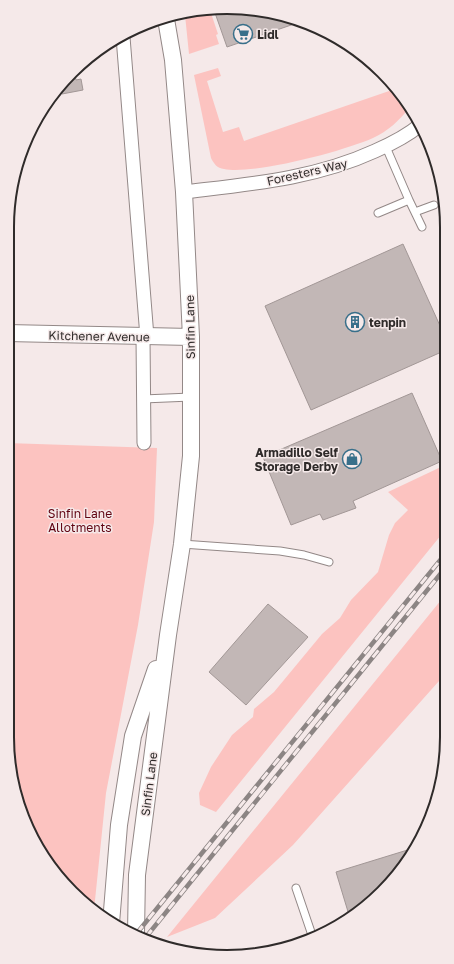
<svg xmlns="http://www.w3.org/2000/svg" width="454" height="964" viewBox="0 0 454 964" font-family="'Golos Text',sans-serif">
  <rect width="100%" height="100%" fill="#f5e9e9"/>
  <!-- green -->
  <path fill="#fcc3c0" d="M 210,10 L 218,34 L 216,35 L 219,44 L 189,54 L 185,15 Z
    M 218,68 L 221,76 L 207,81 L 223,132 L 239,127 L 244,141 L 392,90 L 390,81 L 402,93 L 410,107 C 399,121 388,131 373,138 C 344,151 254,175 224,169 C 217,168 214,164 211,158 L 194,75 Z
    M 442,438 L 446,443 L 446,529 L 216,812 L 200,805 L 199,793 L 211,767 L 232,735 L 253,717 L 254,709 L 274,692 L 322,634 L 340,618 L 351,600 L 378,572 L 389,535 L 395,523 L 408,510 L 388,492 L 443,466 Z
    M 7,443 L 157,448 L 154,522 L 138,625 L 106,793 L 94,910 L 53,871 L 19,808 L 7,737 Z
    M 446,594 L 447,669 L 439,681 L 293,845 L 215,918 L 167,937 Z"/>
  <!-- building -->
  <path fill="#c2b7b6" stroke="#a29796" d="M 227,7 L 300,22 L 227,47 L 214,10 Z
    M 75,75 L 76,80 L 81,79 L 83,90 L 62,94 L 61,87 L 68,76 Z
    M 403,244 L 446,339 L 446,350 L 311,410 L 265,306 Z
    M 412,393 L 442,461 L 353,501 L 356,508 L 323,520 L 320,514 L 291,525 L 263,457 Z
    M 268,604 L 308,637 L 246,705 L 209,672 Z
    M 414,848 L 392,882 L 349,915 L 336,872 Z"/>
  <g fill="none" stroke-linecap="round" stroke-linejoin="round">
    <!-- service casing -->
    <g stroke="#938887" stroke-width="9">
      <path id="service" d="M 409,200 L 422,227
        M 415,212 L 434,205
        M 378,213 L 409,200 L 386,147
        M 143,399 L 191,397
        M 182,544 L 280,551 L 304,555 L 329,562
        M 296,888 L 313,938"/>
    </g>
    <!-- minor casing -->
    <g stroke="#938887" stroke-width="15">
      <path id="minor" d="M 123,37 L 147,337
        M 184,192 C 250,184 314,179 375,151 C 391,144 407,136 420,125
        M 143,337 L 144,443"/>
    </g>
    <!-- tertiary casing -->
    <g stroke="#938887" stroke-width="18">
      <path id="tertiary" d="M 7,333 L 191,337
        M 111,923 L 119,825 L 133,736 L 156,669
        M 136,933 L 137,875 L 168,635 L 182,544 L 191,456 L 191,337 L 184,192 L 173,60 L 166,19"/>
    </g>
    <!-- service -->
    <use href="#service" stroke="#fff" stroke-width="7"/>
    <!-- minor -->
    <use href="#minor" stroke="#fff" stroke-width="13"/>
    <!-- tertiary -->
    <use href="#tertiary" stroke="#fff" stroke-width="16"/>
    <!-- rail casing -->
    <g stroke="#8c8584" stroke-width="4.5">
      <path id="rail" d="M 137,933 L 446,553
        M 146,937 L 446,567"/>
    </g>
    <!-- rail -->
    <use href="#rail" stroke="#f5e9e9" stroke-width="3" stroke-dasharray="9" stroke-linecap="butt"/>
  </g>
  <!-- icons -->
  <defs>
    <g id="supermarket-ring" transform="scale(1)"><circle r="9.5" fill="#f5e9e9" stroke="#386f8a" stroke-width="1.5"/><path d="M-6-5.5h2.5l.6 2H6L4.5 2H-2.5L-4.4-4H-6ZM-1.5 3.2a1.3 1.3 0 1 0 .1 0ZM3 3.2a1.3 1.3 0 1 0 .1 0Z" fill="#386f8a"/></g>
    <g id="building-ring" transform="scale(1)"><circle r="9.5" fill="#f5e9e9" stroke="#386f8a" stroke-width="1.5"/><path d="M-4-6H4V6H1V3H-1V6H-4ZM-2.5-4.3h1.7v1.8h-1.7ZM.8-4.3h1.7v1.8H.8ZM-2.5-1h1.7V.8h-1.7ZM.8-1h1.7V.8H.8Z" fill="#386f8a"/></g>
    <g id="shop-ring" transform="scale(1)"><circle r="9.5" fill="#f5e9e9" stroke="#386f8a" stroke-width="1.5"/><path d="M-5-2.5h2.3a2.7 3.5 0 0 1 5.4 0H5L5.5 6h-11ZM-1.5-2.5h3a1.5 2.3 0 0 0-3 0Z" fill="#386f8a"/></g>
  </defs>
  <g fill-rule="evenodd">
    <use href="#supermarket-ring" x="243" y="34"/>
    <use href="#building-ring" x="355" y="322"/>
    <use href="#shop-ring" x="352" y="459"/>
  </g>
  <g text-anchor="middle" dominant-baseline="central" stroke-width="3" stroke-linejoin="round" paint-order="stroke">
    <!-- poi labels -->
    <g font-size="12" font-weight="bold" fill="#2f2b2a" stroke="#f5e9e9" text-anchor="start">
      <text x="257" y="34">Lidl</text>
      <text x="369" y="322">tenpin</text>
      <text x="338" y="452" text-anchor="end">Armadillo Self<tspan x="338" dy="14">Storage Derby</tspan></text>
    </g>
    <!-- street labels -->
    <g font-size="12" fill="#2f2b2a" stroke="#f5e9e9">
      <text transform="translate(307 172) rotate(-13)">Foresters Way</text>
      <text transform="translate(190 327) rotate(-91)">Sinfin Lane</text>
      <text transform="translate(99 336) rotate(1)">Kitchener Avenue</text>
      <text transform="translate(149 784) rotate(-83)">Sinfin Lane</text>
    </g>
    <!-- park labels -->
    <g font-size="12" fill="#600412" stroke="#f5e9e9">
      <text x="80" y="513">Sinfin Lane<tspan x="80" dy="14">Allotments</tspan></text>
    </g>
  </g>
  <!-- crop -->
  <path d="M0 0H454V964H0ZM227 14H227A213 213 0 0 1 440 227V737A213 213 0 0 1 227 950H227A213 213 0 0 1 14 737V227A213 213 0 0 1 227 14Z" fill="#f5e9e9" fill-rule="evenodd"/>
  <path fill="none" stroke="#2f2b2a" stroke-width="2" d="M227 14H227A213 213 0 0 1 440 227V737A213 213 0 0 1 227 950H227A213 213 0 0 1 14 737V227A213 213 0 0 1 227 14Z"/>
</svg>
